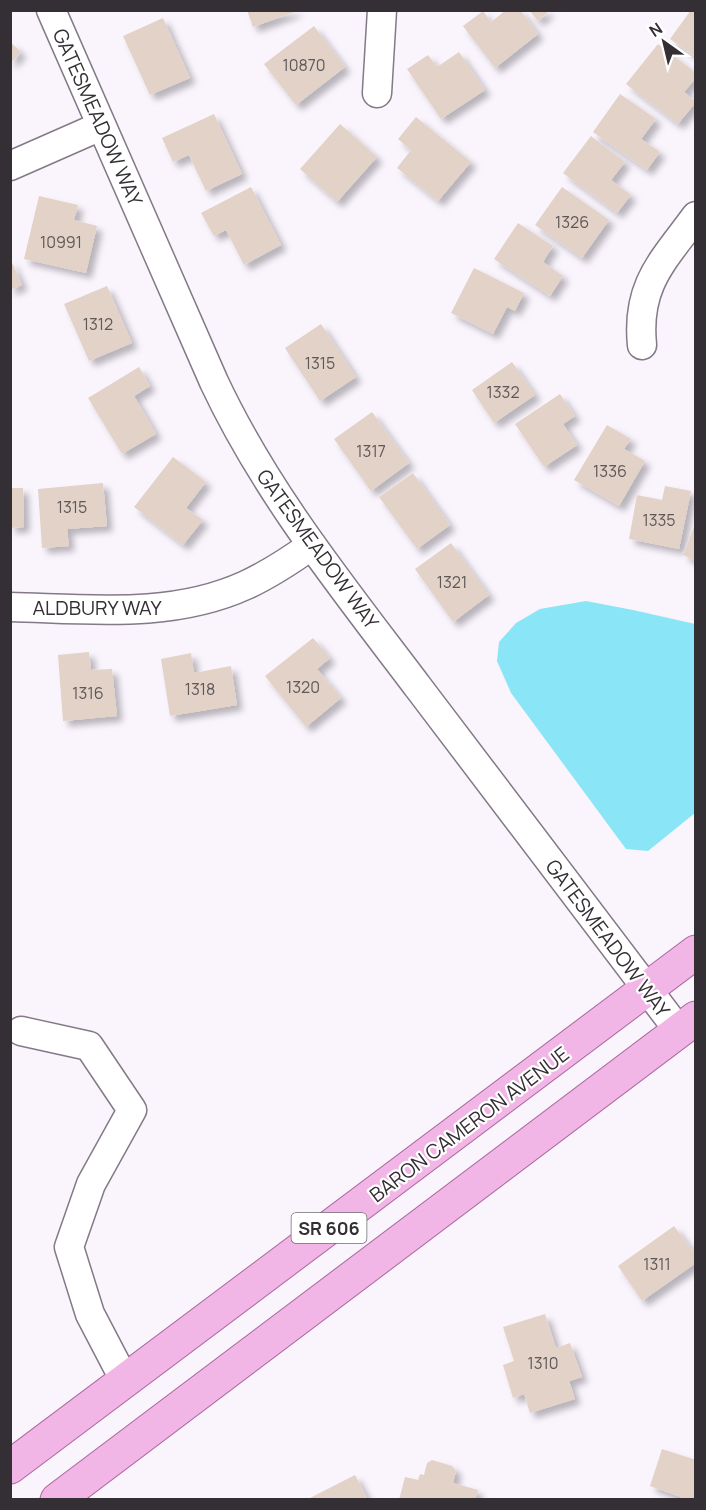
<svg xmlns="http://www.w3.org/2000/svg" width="706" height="1510" viewBox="0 0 706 1510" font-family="Manrope,sans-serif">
  <defs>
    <filter id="shadow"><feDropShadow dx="5.5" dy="5.5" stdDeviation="3" flood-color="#0004"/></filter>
  </defs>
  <rect width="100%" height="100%" fill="#faf4fd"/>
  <!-- water -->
  <path fill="#8ae5f6" d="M 586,601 L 633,610 L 695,624 L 695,813 L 648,851 L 626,849 L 511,693 L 497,661 L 499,642 L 516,623 L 540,609 Z"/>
  <!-- building -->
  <path fill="#e2d2c7" filter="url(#shadow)" d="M 247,10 L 297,10 L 297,11 L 253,27 Z
    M 506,10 L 520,10 L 538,34 L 495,68 L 463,26 L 483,11 L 491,22 Z
    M 529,10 L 550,10 L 538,21 Z
    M 691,10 L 696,10 L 696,57 L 670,39 Z
    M 163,18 L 190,78 L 150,95 L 123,36 Z
    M 314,26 L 345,67 L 296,105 L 264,64 Z
    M 10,42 L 21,52 L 10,64 Z
    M 658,44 L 696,73 L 696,78 L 684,92 L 696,102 L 678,124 L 626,84 Z
    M 459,52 L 485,90 L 441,119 L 407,69 L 428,55 L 437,67 Z
    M 620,94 L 656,119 L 641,139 L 660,152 L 647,170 L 593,132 Z
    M 214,114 L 242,174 L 206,191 L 189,155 L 173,162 L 162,138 Z
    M 416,117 L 471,162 L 438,201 L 397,168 L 411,150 L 398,139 Z
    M 340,124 L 377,157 L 337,202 L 300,169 Z
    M 591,136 L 625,162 L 611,180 L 631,195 L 617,213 L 563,173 Z
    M 251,187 L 281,245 L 244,265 L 226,230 L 214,236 L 201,213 Z
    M 562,187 L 609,220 L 582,258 L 535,225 Z
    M 39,196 L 78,205 L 74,220 L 97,226 L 86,273 L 24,259 Z
    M 518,223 L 553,246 L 543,262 L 563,276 L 550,296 L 494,259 Z
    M 10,258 L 22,285 L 10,290 Z
    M 474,268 L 524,293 L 515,311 L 507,307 L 493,334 L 451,313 Z
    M 107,286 L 132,343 L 89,361 L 64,304 Z
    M 321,324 L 356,377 L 320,401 L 285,348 Z
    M 512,362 L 535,395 L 494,423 L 472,390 Z
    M 139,367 L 150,386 L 134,396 L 156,434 L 122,454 L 88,398 Z
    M 560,394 L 575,416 L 563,424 L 577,445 L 544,467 L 515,424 Z
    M 372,412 L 409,463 L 371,491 L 334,439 Z
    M 607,425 L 631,439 L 624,449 L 645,461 L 619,506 L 574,480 Z
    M 173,457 L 206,482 L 186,508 L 203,520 L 183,545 L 134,507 Z
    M 413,473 L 450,525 L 417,549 L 379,497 Z
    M 103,483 L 107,526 L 67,529 L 69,546 L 42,548 L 38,489 Z
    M 665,486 L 691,491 L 679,549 L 629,539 L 637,495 L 662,500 Z
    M 10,488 L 23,488 L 24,527 L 10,528 Z
    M 695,524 L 696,524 L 696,561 L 683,555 Z
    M 451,543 L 489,595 L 453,622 L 415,569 Z
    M 313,638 L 330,658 L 317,669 L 341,698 L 306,727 L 265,676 Z
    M 89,652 L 91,670 L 112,669 L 117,716 L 63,721 L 58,655 Z
    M 191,653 L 194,673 L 231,666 L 237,705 L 170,716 L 161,659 Z
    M 674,1226 L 696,1255 L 696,1263 L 642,1301 L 618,1266 Z
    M 545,1314 L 556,1348 L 570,1343 L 582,1377 L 569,1381 L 575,1399 L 530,1413 L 524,1394 L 513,1398 L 503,1365 L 514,1361 L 503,1327 Z
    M 662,1449 L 696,1460 L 696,1500 L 689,1500 L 650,1486 Z
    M 432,1460 L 452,1466 L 456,1471 L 453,1483 L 478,1490 L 475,1500 L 399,1500 L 405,1477 L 418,1480 L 420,1474 L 424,1475 L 427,1463 Z
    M 355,1475 L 368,1500 L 310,1500 L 310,1498 Z"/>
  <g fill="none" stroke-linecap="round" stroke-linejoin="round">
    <!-- minor casing -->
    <g stroke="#837987" stroke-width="31">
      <path id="minor" d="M 51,10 L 214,382 C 266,493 344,589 418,687 C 505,801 592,916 679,1031
        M 377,93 L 382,10
        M 10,166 L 101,126
        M 642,345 C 636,285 663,261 696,216
        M 10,607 C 89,609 172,619 246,585 C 270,574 291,560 312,545
        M 21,1031 L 89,1046 L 132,1110 L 91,1184 L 69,1247 L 90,1314 L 125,1381"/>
    </g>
    <!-- major casing -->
    <g stroke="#aa679d" stroke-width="35">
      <path id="major" d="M 10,1467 L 696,952
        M 57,1500 L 696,1018"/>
    </g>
    <!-- minor -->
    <use href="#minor" stroke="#fff" stroke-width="28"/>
    <!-- major -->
    <use href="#major" stroke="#f2b6e6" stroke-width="33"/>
  </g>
  <g text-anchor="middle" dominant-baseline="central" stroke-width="4.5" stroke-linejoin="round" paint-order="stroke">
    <!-- number labels -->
    <g font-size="16" fill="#5f5859">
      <text x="304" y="65">10870</text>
      <text x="572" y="222">1326</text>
      <text x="61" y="242">10991</text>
      <text x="98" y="324">1312</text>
      <text x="320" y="363">1315</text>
      <text x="503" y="392">1332</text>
      <text x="371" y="451">1317</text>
      <text x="610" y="471">1336</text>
      <text x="72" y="507">1315</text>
      <text x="659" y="520">1335</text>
      <text x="452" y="582">1321</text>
      <text x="303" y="687">1320</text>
      <text x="200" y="689">1318</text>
      <text x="88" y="693">1316</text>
      <text x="657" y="1264">1311</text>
      <text x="543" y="1363">1310</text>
    </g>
    <!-- shield labels -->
    <rect fill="#fff" stroke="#706d71" stroke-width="1.5" x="291.5" y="1213" width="75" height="30" rx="4.5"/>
    <g font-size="18" font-weight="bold" fill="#332f34">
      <text x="329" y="1228">SR 606</text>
    </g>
    <!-- street labels -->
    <g font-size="20" fill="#332f34" stroke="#fff">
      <text transform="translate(98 117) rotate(66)">GATESMEADOW WAY</text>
      <text transform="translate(318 549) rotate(54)">GATESMEADOW WAY</text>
      <text x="97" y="607">ALDBURY WAY</text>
      <text transform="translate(608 938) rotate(53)">GATESMEADOW WAY</text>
      <text transform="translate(469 1124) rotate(-37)">BARON CAMERON AVENUE</text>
    </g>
  </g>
  <!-- border -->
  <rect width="706" height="1510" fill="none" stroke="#332f34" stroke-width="24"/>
  <!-- north arrow -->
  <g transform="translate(664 42) rotate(326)" stroke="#ffffff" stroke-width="4.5" paint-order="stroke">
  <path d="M0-4.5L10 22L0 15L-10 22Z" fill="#332f34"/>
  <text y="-9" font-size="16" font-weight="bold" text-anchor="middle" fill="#332f34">N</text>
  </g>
</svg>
